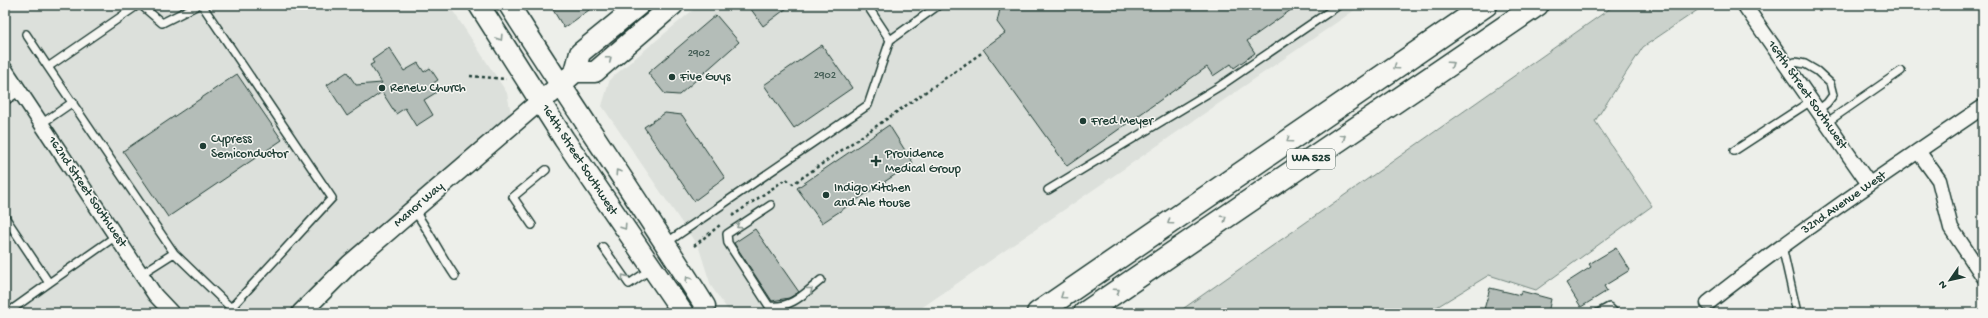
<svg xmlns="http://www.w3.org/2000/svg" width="1988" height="318" viewBox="0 0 1988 318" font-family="'Gochi Hand',sans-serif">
  <rect width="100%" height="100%" fill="#edefea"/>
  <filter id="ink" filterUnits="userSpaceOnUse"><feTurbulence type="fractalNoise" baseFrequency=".025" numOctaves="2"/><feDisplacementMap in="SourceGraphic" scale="8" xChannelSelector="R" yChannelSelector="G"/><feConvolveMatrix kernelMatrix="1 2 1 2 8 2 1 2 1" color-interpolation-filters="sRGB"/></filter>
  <g filter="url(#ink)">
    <!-- built -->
    <path fill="#dce0db" d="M 5,5 L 449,5 L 507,93 L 511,113 L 495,140 L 301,313 L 5,313 Z
      M 699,5 L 1362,5 L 914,313 L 730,313 L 711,286 L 699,248 L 602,106 L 610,79 Z"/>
    <!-- green -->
    <path fill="#cbd2cc" stroke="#758880" d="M 1615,5 L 1705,5 L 1643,47 L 1595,121 L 1652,206 L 1536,290 L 1489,275 L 1427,313 L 1177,313 Z"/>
    <!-- building -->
    <path fill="#b4bdb8" stroke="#1f3d34" d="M 559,5 L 596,5 L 564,28 L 553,10 Z
      M 748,5 L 791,5 L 763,26 Z
      M 1005,5 L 1298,5 L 1247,41 L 1255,53 L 1234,68 L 1231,64 L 1213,76 L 1207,67 L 1067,166 L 983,49 L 1005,33 L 997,22 L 1000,9 Z
      M 716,15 L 739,42 L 679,95 L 665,94 L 648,73 Z
      M 822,45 L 852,88 L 794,128 L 764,85 Z
      M 389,48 L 404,71 L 418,63 L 424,72 L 430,68 L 438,80 L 432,84 L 437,92 L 424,100 L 433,115 L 416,126 L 405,108 L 396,114 L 382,92 L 347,116 L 327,85 L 347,72 L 356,85 L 382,83 L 370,65 L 374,63 L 372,60 Z
      M 237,74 L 282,140 L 168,217 L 123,151 Z
      M 665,113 L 682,115 L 725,178 L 694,201 L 644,127 Z
      M 889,125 L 913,163 L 822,223 L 797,188 Z
      M 755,229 L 799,292 L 789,298 L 772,301 L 734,243 Z
      M 1616,248 L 1630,270 L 1604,286 L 1607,291 L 1581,307 L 1566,283 L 1591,267 L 1589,264 Z
      M 1490,288 L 1520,295 L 1521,291 L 1551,299 L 1548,313 L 1483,313 Z"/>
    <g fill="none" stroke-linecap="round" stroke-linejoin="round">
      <!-- service casing -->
      <g stroke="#1f3d34" stroke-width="10">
        <path id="service" d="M 138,5 L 48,67 L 174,253 L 231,308 L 332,198 L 202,5
          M 141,5 L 162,23 L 198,5
          M 867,5 L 890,40
          M 26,34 L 48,67
          M 1787,66 L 1795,62 L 1805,64 L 1817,71 L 1830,83 L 1833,95 L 1827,103 L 1818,110
          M 5,101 L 20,91
          M 1826,123 L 1901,71
          M 41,124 L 73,102
          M 1734,151 L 1811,101
          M 1048,190 L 1220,86 L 1339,5
          M 771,205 L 727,234 L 728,243 L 769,306 C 791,309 805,293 821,280
          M 414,210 C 429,231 440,254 455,276
          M 5,217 L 49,283 L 116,236
          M 532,225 L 513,197 L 546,170
          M 666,243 L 868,105 L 890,40 L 939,5
          M 1782,246 L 1796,308 L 1795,313
          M 603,247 L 629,284 L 651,269
          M 141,274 L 174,253
          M 7,313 L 49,283
          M 1598,313 L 1609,307 L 1615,313"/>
      </g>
      <!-- minor casing -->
      <g stroke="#1f3d34" stroke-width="17">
        <path id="minor" d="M 1745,6 L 1869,184
          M 5,69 L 155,295 L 172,313
          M 1918,151 L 1939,180 L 1951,228 L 1983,276
          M 1708,303 C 1796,233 1890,170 1983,107"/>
      </g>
      <!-- tertiary casing -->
      <g stroke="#1f3d34" stroke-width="21">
        <path id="tertiary" d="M 301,313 L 350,264 L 540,101"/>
      </g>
      <!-- secondary casing -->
      <g stroke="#1f3d34" stroke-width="23">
        <path id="secondary" d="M 479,5 L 564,139 L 683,313
          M 509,5 C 573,106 641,204 705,306 L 703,313
          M 575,72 L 595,72 L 673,5
          M 550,94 L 575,72 L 580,53 L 639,5"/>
      </g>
      <!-- motorway casing -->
      <g stroke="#1f3d34" stroke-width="25">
        <path id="motorway" d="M 1038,313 L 1486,5
          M 1085,313 L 1537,5"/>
      </g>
      <!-- path -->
      <path stroke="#1f3d34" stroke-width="2.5" stroke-dasharray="3 3" stroke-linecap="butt" d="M 470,76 L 506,79
        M 732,216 L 786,179 L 793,184 L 983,52
        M 694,246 L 720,225"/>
      <!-- service -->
      <use href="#service" stroke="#f6f6f2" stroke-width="7"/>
      <!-- minor -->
      <use href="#minor" stroke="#f6f6f2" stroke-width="14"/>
      <!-- tertiary -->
      <use href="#tertiary" stroke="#f6f6f2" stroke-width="18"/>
      <!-- secondary -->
      <use href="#secondary" stroke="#f6f6f2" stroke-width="20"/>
      <!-- motorway -->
      <use href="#motorway" stroke="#f6f6f2" stroke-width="22"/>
    </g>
    <!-- one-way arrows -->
    <defs><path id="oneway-chevron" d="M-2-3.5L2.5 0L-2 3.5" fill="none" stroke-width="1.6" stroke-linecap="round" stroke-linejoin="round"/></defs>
    <g stroke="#8a9a93">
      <use href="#oneway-chevron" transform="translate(500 38) rotate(57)"/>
      <use href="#oneway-chevron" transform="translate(609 59) rotate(-40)"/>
      <use href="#oneway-chevron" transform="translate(1451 64) rotate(-34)"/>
      <use href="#oneway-chevron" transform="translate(1396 67) rotate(145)"/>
      <use href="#oneway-chevron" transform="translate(1343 137) rotate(-34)"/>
      <use href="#oneway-chevron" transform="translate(1289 140) rotate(145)"/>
      <use href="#oneway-chevron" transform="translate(618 172) rotate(-124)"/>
      <use href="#oneway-chevron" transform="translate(1224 218) rotate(-34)"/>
      <use href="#oneway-chevron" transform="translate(1170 222) rotate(145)"/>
      <use href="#oneway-chevron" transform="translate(739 226) rotate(146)"/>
      <use href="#oneway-chevron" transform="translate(624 227) rotate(56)"/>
      <use href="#oneway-chevron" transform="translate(624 277) rotate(-125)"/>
      <use href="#oneway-chevron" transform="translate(688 279) rotate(-122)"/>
      <use href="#oneway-chevron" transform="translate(810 290) rotate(-38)"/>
      <use href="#oneway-chevron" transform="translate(1117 291) rotate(-34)"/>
      <use href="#oneway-chevron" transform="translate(1063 296) rotate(145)"/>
    </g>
  </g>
  <!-- markers -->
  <g fill="#1f3d34" stroke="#f6f6f2" stroke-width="1.5">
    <circle cx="672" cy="77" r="4"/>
    <circle cx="382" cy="88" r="4"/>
    <circle cx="1083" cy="121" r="4"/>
    <circle cx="203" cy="146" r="4"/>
    <path d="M874 155h4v4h4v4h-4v4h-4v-4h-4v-4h4z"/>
    <circle cx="826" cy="195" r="4"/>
  </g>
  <g text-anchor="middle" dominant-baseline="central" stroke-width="3" stroke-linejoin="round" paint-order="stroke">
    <!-- number labels -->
    <g font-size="11" fill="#445d55">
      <text x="699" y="54">2902</text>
      <text x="825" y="76">2902</text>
    </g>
    <!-- shield labels -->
    <rect fill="#f6f6f2" stroke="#60746d" stroke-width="1" x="1287" y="149" width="48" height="20" rx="3"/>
    <g font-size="12" font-weight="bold" fill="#1f3d34">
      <text x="1311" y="159">WA 525</text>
    </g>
    <!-- poi labels -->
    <g font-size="13" fill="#1f3d34" stroke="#f6f6f2" text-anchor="start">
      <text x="680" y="77">Five Guys</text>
      <text x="390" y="88">Renew Church</text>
      <text x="1091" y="121">Fred Meyer</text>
      <text x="211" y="139">Cypress<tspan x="211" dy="15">Semiconductor</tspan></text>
      <text x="885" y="154">Providence<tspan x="885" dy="15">Medical Group</tspan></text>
      <text x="834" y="188">Indigo Kitchen<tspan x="834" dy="15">and Ale House</tspan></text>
    </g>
    <!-- street labels -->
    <g font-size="13" fill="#1f3d34" stroke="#f6f6f2">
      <text transform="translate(1807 95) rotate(55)">169th Street Southwest</text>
      <text transform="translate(579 160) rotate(57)">164th Street Southwest</text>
      <text transform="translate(87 192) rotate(56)">162nd Street Southwest</text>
      <text transform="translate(1844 203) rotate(-35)">32nd Avenue West</text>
      <text transform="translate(419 205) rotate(-41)">Manor Way</text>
    </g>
  </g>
  <!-- margin -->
  <rect width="1988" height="318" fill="none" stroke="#f6f6f2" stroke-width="20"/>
  <rect x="10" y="10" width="1968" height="298" fill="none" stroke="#1f3d34" stroke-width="1.5" filter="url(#ink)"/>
  <!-- north arrow -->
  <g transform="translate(1950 280) rotate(236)" stroke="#f6f6f2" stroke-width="3" paint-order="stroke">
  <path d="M0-3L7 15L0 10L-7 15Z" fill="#1f3d34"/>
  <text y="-6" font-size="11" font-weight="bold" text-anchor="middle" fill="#1f3d34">N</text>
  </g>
</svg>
